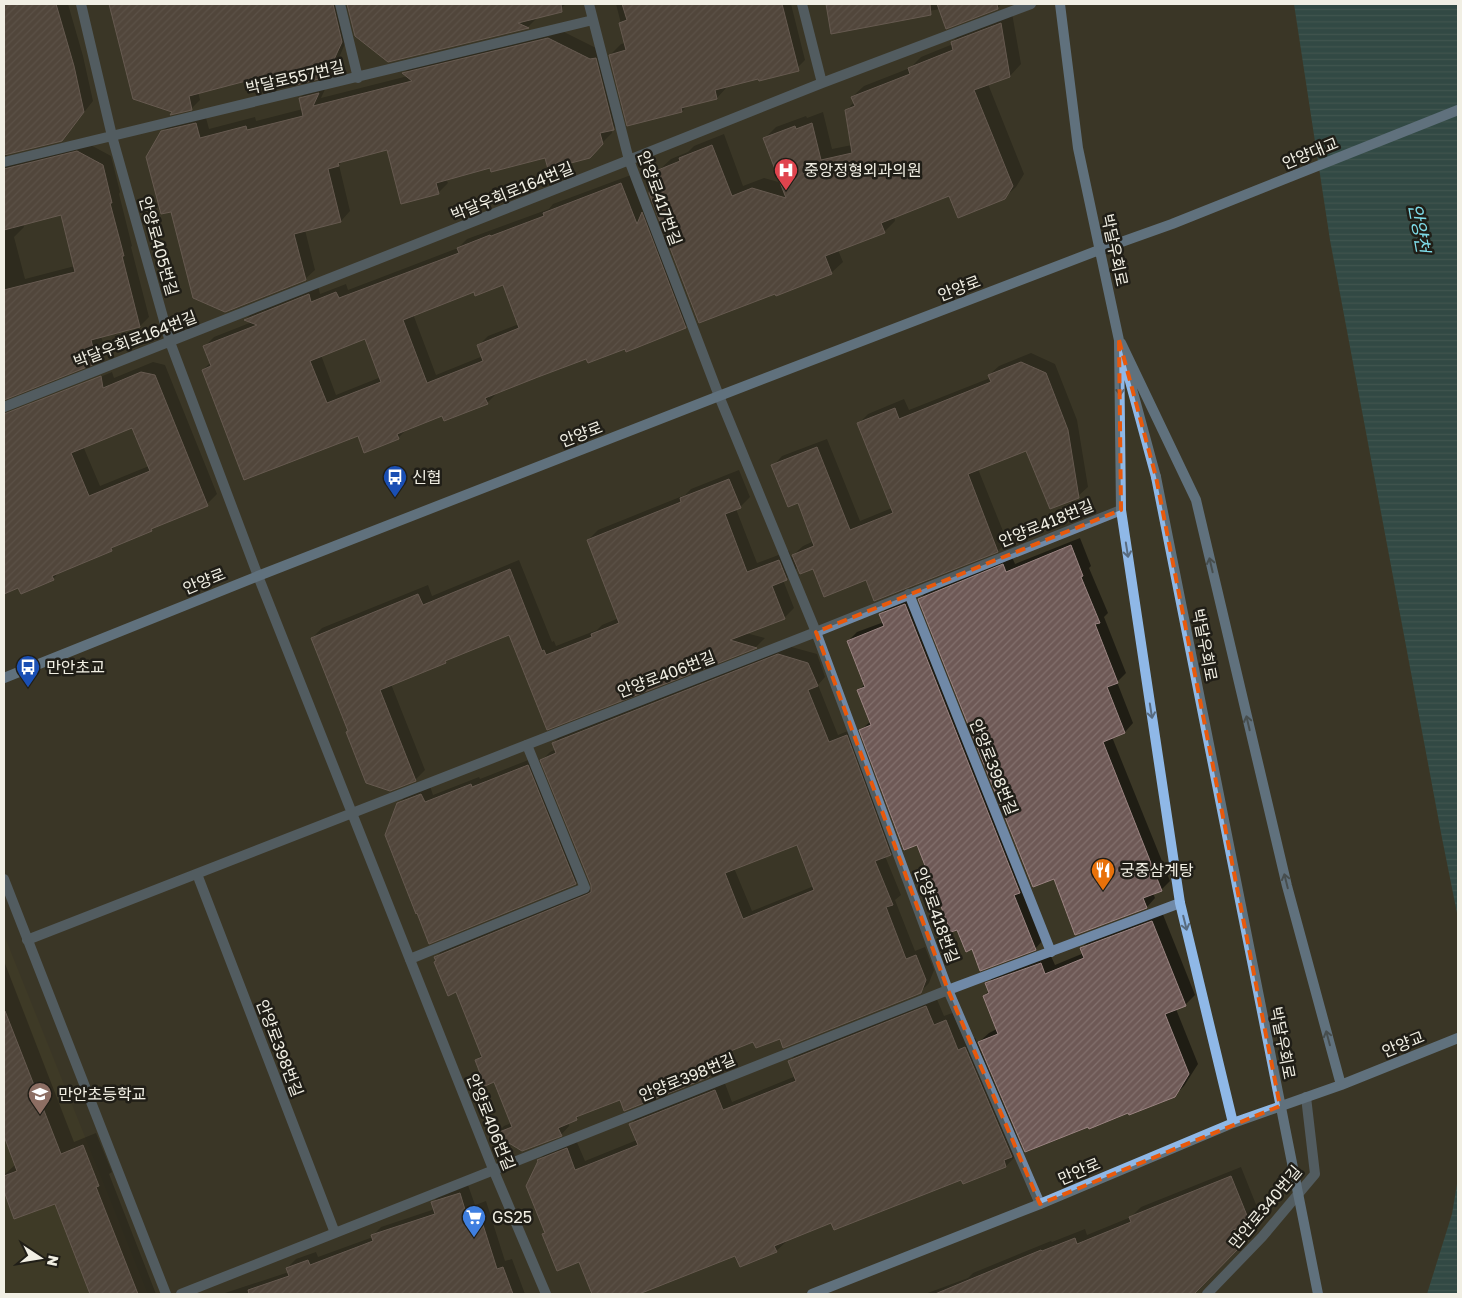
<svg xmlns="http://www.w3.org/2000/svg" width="1462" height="1298" viewBox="0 0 1462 1298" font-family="'Golos Text','Noto Sans KR',sans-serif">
  <defs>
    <pattern id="water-rules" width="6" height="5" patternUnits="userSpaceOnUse" patternTransform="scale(1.25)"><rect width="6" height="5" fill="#286169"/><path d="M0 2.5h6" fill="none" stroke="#48787e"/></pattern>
    <pattern id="building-hatch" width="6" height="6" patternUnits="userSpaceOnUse" patternTransform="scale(1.25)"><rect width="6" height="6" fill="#6e5956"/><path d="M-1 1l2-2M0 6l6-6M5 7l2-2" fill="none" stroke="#83716e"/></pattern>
  </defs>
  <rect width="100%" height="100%" fill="#3b3726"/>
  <!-- built -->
  <path fill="#443e26" d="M 4,935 L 148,1294 L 4,1294 Z"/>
  <!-- water -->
  <path fill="url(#water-rules)" d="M 1294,4 L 1458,4 L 1458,918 L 1442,838 L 1330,240 Z
    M 1458,1178 L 1458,1294 L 1427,1294 L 1452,1214 Z"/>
  <!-- shadow -->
  <path fill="#0007" fill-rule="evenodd" d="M 4,4 L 68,4 L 83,56 L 93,101 L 70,130 L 61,140 L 6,153 L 6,155 L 11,160 L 87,143 L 111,156 L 120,192 L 119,194 L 132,246 L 131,247 L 149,317 L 140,326 L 101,336 L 105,349 L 96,358 L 4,382 ZM 62,214 L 75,266 L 25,279 L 14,237 L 24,227 L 23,224 Z
    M 111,4 L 344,4 L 350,32 L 335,67 L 326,76 L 294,72 L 247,80 L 198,92 L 200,100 L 192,108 L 173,112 L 134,98 Z
    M 348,4 L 566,4 L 558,11 L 534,18 L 536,19 L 528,27 L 389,61 L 356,35 Z
    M 616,4 L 791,4 L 805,60 L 794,71 L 727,85 L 727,87 L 717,98 L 688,105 L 682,111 L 610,55 L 621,44 L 626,43 Z
    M 827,4 L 1002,4 L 997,8 L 940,9 L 901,16 L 832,32 Z
    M 1012,13 L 1021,64 L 1010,76 L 988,84 L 1024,174 L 1016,187 L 1004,198 L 950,195 L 894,216 L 895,221 L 884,232 L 838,250 L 843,262 L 831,273 L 659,170 L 671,159 L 688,152 L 694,146 L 724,134 L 743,186 L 764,178 L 782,183 L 765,138 L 776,127 L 806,116 L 807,118 L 823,112 L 832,149 L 852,145 L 846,111 L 854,102 L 852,97 L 864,86 L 910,68 L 921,57 L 953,44 L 952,42 L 963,31 Z
    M 558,29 L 600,50 L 623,119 L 613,129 L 611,129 L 612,133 L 596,149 L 546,156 L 491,167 L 446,179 L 448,183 L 438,193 L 388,148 L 343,160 L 339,165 L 350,211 L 341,221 L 305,230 L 315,270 L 305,279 L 162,132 L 172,122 L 205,114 L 209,129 L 255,117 L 256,121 L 303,109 L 300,98 L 310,89 L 327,85 L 321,98 L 408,76 L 404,73 L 413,64 Z
    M 631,175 L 694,318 L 685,327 L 626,348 L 587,357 L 495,392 L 496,394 L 487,403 L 443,415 L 408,428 L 398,438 L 359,434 L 203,370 L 211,362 L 205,346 L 214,337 L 252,322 L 246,319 L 254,311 L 318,286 L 320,294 L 346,284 L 348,290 L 458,248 L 467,239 L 549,209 L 553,204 ZM 504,284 L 519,324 L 488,336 L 479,345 L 483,356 L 436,375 L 413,314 L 475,291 ZM 366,338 L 381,377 L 336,395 L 321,355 Z
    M 1031,353 L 1055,364 L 1077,420 L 1088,487 L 1078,496 L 1027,449 L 978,469 L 1007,541 L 998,551 L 875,600 L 866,579 L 814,567 L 798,567 L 786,579 L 783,580 L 794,608 L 784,618 L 746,633 L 765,638 L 756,647 L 547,728 L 510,634 L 450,658 L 445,662 L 391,684 L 425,770 L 415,780 L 349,731 L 312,638 L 322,628 L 428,585 L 432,596 L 519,560 L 552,642 L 554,641 L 556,646 L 597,630 L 602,625 L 619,618 L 588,540 L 598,530 L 685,495 L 691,489 L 739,470 L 750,497 L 740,507 L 736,509 L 757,563 L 789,551 L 791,557 L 803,546 L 814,541 L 798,502 L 773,466 L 782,456 L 827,439 L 860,521 L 892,508 L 858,424 L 868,414 L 904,399 L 909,410 L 990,378 L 989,375 L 999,366 Z
    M 153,362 L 165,365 L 217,494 L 207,504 L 155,526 L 151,530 L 117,544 L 111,550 L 61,570 L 53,579 L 19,587 L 4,593 L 4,424 L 62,400 L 72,389 L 112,372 L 114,378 ZM 132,426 L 149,466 L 100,486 L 83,446 Z
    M 1080,538 L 1091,566 L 1089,568 L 1108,613 L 1104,617 L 1126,673 L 1117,682 L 1133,723 L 1125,732 L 1112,737 L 1170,881 L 1161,890 L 1153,893 L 1155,898 L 1147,907 L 1076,933 L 1054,877 L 920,599 L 928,590 L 1012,557 L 1015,564 Z
    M 914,596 L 1043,940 L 1035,949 L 973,948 L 918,843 L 861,730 L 871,721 L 858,691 L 865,684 L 848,641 L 857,632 L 884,622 L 881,614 L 889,606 Z
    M 788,646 L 817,654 L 825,677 L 818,685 L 838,735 L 855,728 L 899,846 L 890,854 L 885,856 L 901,895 L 895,900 L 915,951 L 925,947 L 934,970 L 929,983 L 920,992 L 781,1037 L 754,1040 L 713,1057 L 717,1068 L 709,1076 L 625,1109 L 621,1098 L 581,1114 L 576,1119 L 568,1122 L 569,1126 L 561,1135 L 496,1134 L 504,1126 L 511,1123 L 495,1080 L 476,1061 L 482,1054 L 457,991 L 436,957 L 444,948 L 592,888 L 542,760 L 550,752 L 556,749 L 553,743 L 562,734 ZM 797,843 L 814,886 L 752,911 L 734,868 Z
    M 536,757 L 584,875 L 575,883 L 399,803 L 407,795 L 430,786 L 433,795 L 479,777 L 480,779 Z
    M 1162,912 L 1195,995 L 1185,1005 L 1176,1009 L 1198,1064 L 1184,1086 L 1174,1096 L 1129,1112 L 979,1042 L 989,1033 L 997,1029 L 984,996 L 989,991 L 987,984 L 996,974 L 1050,954 L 1055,965 L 1084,953 L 1082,948 L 1091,938 Z
    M 4,961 L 74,1142 L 96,1133 L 112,1172 L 109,1174 L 156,1294 L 91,1294 L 55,1202 L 15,1217 L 4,1187 L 4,1175 L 16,1164 L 4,1133 Z
    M 936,997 L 944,1016 L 955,1012 L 967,1041 L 975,1038 L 1021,1146 L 1014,1153 L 1015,1157 L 1006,1166 L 962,1178 L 832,1221 L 785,1240 L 786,1242 L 776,1251 L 736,1254 L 643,1291 L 644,1294 L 594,1294 L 580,1260 L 546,1232 L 539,1160 L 548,1151 L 576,1140 L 585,1161 L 637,1140 L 631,1124 L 640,1114 L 724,1081 L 732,1102 L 796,1076 L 790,1061 L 799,1051 Z
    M 1241,1167 L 1259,1212 L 1249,1222 L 1242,1225 L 1247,1238 L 1193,1294 L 925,1294 L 968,1278 L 973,1273 L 1051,1241 L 1052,1242 L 1085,1229 L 1087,1235 L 1131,1217 L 1141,1207 Z
    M 468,1185 L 475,1205 L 486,1201 L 505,1261 L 512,1259 L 525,1294 L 222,1294 L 289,1272 L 287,1268 L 296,1259 L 316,1252 L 318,1257 L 373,1237 L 373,1235 L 381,1227 L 435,1209 L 432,1203 L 441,1194 Z"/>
  <!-- building -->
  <path fill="url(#building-hatch)" stroke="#9b8482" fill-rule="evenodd" d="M 4,4 L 56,4 L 74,66 L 84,112 L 62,141 L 4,155 Z
    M 109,4 L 333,4 L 342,42 L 326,77 L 296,85 L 293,73 L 247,85 L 246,81 L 189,96 L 192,110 L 170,115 L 172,112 L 133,99 Z
    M 347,4 L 561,4 L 562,12 L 518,23 L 529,28 L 388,62 L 355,36 Z
    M 622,4 L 782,4 L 799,71 L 759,81 L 758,79 L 715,90 L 717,99 L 681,108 L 682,112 L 627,126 L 609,55 L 626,50 L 619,23 L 627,20 Z
    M 826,4 L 930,4 L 931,15 L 831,34 Z
    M 937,4 L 997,4 L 998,9 L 946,29 Z
    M 1001,23 L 1010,77 L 974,90 L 1013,186 L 1005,199 L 958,218 L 949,196 L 881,223 L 885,233 L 825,256 L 832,274 L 776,296 L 775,294 L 699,323 L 649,193 L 658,170 L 680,161 L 679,158 L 712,145 L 732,196 L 752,188 L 786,198 L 763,138 L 795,126 L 796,129 L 812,123 L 821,160 L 852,153 L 845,110 L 855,106 L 851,97 L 910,74 L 908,68 L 953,50 L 951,42 Z
    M 548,38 L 590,59 L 596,58 L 614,130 L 600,133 L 603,144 L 590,158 L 548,169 L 545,158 L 491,172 L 490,168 L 436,183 L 439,194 L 401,204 L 387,150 L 338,163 L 339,166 L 328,169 L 341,222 L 294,234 L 306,280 L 225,312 L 193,298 L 171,212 L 161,214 L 146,157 L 161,131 L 196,123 L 200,138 L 246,126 L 247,130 L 303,116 L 299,98 L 319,93 L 313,106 L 412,81 L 402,73 Z
    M 77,151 L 103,165 L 112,203 L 110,203 L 124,256 L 122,256 L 140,327 L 91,340 L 97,363 L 4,400 L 4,290 L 75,272 L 61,215 L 4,230 L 4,169 Z
    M 621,183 L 637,224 L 642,212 L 686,328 L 626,352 L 625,349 L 588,363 L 586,359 L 538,377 L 485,398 L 488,404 L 444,421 L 442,416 L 397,434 L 399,439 L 364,453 L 358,436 L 244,480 L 202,370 L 211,366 L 203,346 L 257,325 L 244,320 L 309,294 L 311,302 L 336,292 L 339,298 L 459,253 L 457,248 L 490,235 L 491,236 L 544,216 L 543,213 ZM 503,285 L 519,328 L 477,345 L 483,361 L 427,383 L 403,320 L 474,292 L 475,296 ZM 365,339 L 381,382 L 327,403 L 310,361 Z
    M 1021,362 L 1046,373 L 1068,430 L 1079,498 L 1050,509 L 1026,451 L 968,474 L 998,552 L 874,601 L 866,580 L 824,597 L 813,569 L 800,574 L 792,555 L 814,546 L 798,503 L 788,507 L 771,465 L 817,447 L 850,530 L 893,513 L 857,423 L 895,408 L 899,419 L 991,382 L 988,375 Z
    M 141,372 L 155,375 L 208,506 L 151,529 L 152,531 L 111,548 L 112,551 L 52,576 L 54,580 L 21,594 L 18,588 L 4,594 L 4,414 L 101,376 L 103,388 ZM 132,428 L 150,471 L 89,496 L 71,453 Z
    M 729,479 L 741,508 L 725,514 L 747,572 L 779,560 L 787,580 L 772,586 L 785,619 L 730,640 L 757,648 L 547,730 L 509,635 L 445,661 L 446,663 L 380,690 L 416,781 L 390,791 L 366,783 L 346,732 L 348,731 L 311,638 L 418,594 L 423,605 L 510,569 L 542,651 L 544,650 L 546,655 L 592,637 L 591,634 L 619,623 L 587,540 L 681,502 L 680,498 Z
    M 1071,545 L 1083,576 L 1081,577 L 1100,623 L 1095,624 L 1118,683 L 1107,687 L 1125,733 L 1103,742 L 1162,891 L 1143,898 L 1147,908 L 1075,935 L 1054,879 L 1033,887 L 918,599 L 1003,564 L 1006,572 Z
    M 905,604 L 1020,893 L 1014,895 L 1036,950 L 980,971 L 972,949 L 966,952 L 957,930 L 951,932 L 917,845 L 904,850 L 859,730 L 871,725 L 857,690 L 865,687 L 847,641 L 884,626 L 879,614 Z
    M 778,654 L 808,663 L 818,686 L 808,690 L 829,742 L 847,735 L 891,855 L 875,861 L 893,905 L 886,907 L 906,959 L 916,955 L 926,980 L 921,993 L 783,1048 L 780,1039 L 756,1048 L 753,1042 L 703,1062 L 709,1077 L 624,1111 L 620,1100 L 576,1117 L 577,1120 L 558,1128 L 562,1136 L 522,1151 L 494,1134 L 512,1127 L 494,1082 L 485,1086 L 475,1060 L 482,1057 L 456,992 L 448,996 L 434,962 L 436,961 L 434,957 L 588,894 L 591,892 L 591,885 L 540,760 L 556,753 L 552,743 ZM 797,845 L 814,890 L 743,919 L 725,873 Z
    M 528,765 L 576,884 L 429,944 L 417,913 L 416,914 L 385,835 L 397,803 L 421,794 L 425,802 L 471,784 L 472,787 Z
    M 1152,921 L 1186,1006 L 1165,1014 L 1189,1074 L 1175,1097 L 1129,1115 L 1128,1113 L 1089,1129 L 1088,1127 L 1025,1152 L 978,1042 L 998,1034 L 983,996 L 989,993 L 985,983 L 1041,963 L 1045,974 L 1084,958 L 1080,948 Z
    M 926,1006 L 934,1025 L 946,1020 L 958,1050 L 965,1047 L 1012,1157 L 1004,1160 L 1006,1167 L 963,1184 L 961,1180 L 834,1230 L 831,1223 L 774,1246 L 777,1252 L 740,1267 L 735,1256 L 639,1294 L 592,1294 L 579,1262 L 557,1271 L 542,1234 L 545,1233 L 526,1186 L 538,1161 L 537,1160 L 567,1148 L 575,1170 L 638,1145 L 629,1124 L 715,1090 L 723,1110 L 796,1081 L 788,1061 Z
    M 4,1011 L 5,1011 L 61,1154 L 83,1145 L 99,1186 L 96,1187 L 138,1294 L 90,1294 L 55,1204 L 14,1219 L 4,1191 L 4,1176 L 17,1171 L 4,1136 Z
    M 1231,1176 L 1250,1223 L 1231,1231 L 1238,1249 L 1194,1294 L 935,1294 L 1041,1250 L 1042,1251 L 1075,1238 L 1077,1244 L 1131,1222 L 1129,1217 Z
    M 460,1193 L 466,1213 L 478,1209 L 497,1269 L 503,1267 L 513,1294 L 249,1294 L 248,1290 L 289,1276 L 286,1268 L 308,1260 L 310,1265 L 373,1241 L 371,1235 L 435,1214 L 431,1202 Z"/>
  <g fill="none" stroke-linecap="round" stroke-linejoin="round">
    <!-- lane -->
    <path stroke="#7089a7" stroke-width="10" d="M 909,594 L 1051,952
      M 410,959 L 585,888 L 527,745"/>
    <!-- street -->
    <path stroke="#7089a7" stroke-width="10" d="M 81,4 L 112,136 L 170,342 L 258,576 L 493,1169 L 546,1294
      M 340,4 L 358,78
      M 589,4 L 629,160 L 719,396 L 816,632 L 948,990 L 1040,1204
      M 802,4 L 822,83
      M 4,162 L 593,20
      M 4,407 L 629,160 L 822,83 L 1031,4
      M 197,874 L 335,1233
      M 4,879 L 166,1294
      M 27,940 L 816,632 L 1121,510
      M 181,1294 L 948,990 L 1180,903
      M 1207,1294 L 1262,1237 L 1315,1174 L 1306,1097"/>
    <!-- secondary -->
    <path stroke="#8fb8e7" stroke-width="10" d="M 1060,4 L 1078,148 L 1120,345
      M 1119,340 L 1121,510 L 1180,903 L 1233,1123
      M 1121,343 L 1196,500 L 1287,886 L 1341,1085
      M 1125,363 L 1156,477
      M 4,678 L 258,576 L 719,396 L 1099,250 L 1172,224 L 1458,110
      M 812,1294 L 1040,1204 L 1233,1123 L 1341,1085 L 1458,1038"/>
    <!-- secondary-bridge -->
    <path stroke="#8fb8e7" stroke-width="10" d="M 1156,477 L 1318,1294"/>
  </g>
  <!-- one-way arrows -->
  <defs><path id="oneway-shaft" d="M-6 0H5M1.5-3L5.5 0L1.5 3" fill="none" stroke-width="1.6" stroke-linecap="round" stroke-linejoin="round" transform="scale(1.25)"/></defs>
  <g stroke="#586b7f">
    <use href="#oneway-shaft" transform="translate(1120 388) rotate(89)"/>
    <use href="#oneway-shaft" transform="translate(1127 550) rotate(81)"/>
    <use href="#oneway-shaft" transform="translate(1211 565) rotate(-103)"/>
    <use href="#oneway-shaft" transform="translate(1151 711) rotate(81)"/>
    <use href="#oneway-shaft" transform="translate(1248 723) rotate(-103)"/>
    <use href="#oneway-shaft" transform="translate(1286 881) rotate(-104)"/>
    <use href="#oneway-shaft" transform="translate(1185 923) rotate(76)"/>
    <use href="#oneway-shaft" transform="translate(1328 1038) rotate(-105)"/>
  </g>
  <!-- marked area -->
  <path d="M0 0H1462V1298H0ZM 1119,340 L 1156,477 L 1280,1106 L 1040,1204 L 948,990 L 816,632 L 1121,510 Z" fill="#3b3726" fill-opacity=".55" fill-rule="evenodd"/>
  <path fill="none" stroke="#e8590c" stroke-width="4" stroke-dasharray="10 6" stroke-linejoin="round" d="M 1119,340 L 1156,477 L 1280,1106 L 1040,1204 L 948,990 L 816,632 L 1121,510 Z"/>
  <!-- icons -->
  <defs>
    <g id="hospital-pin" transform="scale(1.25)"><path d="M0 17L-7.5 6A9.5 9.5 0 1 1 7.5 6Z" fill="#e0444e" stroke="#201e17"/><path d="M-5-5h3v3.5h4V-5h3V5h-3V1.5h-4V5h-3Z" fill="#fff"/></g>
    <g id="bus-pin" transform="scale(1.25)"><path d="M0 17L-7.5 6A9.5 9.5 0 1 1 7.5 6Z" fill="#1a4fb4" stroke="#201e17"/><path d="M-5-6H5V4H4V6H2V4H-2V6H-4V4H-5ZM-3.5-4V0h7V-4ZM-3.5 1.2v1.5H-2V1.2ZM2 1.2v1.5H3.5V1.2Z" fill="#fff"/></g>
    <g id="restaurant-pin" transform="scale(1.25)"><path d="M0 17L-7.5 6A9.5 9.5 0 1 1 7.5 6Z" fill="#e8710a" stroke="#201e17"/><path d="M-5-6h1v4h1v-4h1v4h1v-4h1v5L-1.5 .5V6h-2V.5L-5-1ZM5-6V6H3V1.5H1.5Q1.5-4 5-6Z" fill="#fff"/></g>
    <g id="school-pin" transform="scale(1.25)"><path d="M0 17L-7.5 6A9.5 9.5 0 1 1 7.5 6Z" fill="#8d6e63" stroke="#201e17"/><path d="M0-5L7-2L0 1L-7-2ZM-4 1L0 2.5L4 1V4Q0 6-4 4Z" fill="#fff"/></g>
    <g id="supermarket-pin" transform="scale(1.25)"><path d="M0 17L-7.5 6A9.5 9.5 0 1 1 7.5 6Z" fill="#3f7fe0" stroke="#201e17"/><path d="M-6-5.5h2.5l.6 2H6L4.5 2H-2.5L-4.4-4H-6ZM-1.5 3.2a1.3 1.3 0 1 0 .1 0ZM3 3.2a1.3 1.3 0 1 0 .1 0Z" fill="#fff"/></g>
  </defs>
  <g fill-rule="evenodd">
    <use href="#hospital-pin" x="786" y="170"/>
    <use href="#bus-pin" x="395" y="477"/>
    <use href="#bus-pin" x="28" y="667"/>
    <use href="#restaurant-pin" x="1103" y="870"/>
    <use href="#school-pin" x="40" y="1094"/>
    <use href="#supermarket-pin" x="474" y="1217"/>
  </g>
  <g text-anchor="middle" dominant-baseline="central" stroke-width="5" stroke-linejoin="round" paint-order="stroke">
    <!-- street labels -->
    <g font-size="16" fill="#f1efe4" stroke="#201e17">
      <text transform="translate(295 77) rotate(-13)">박달로557번길</text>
      <text transform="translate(1310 153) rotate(-22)">안양대교</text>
      <text transform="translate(512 191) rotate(-22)">박달우회로164번길</text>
      <text transform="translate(660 198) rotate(70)">안양로417번길</text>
      <text transform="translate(159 246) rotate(74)">안양로405번길</text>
      <text transform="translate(1115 250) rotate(78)">박달우회로</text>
      <text transform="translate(959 288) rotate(-21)">안양로</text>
      <text transform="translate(135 339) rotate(-21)">박달우회로164번길</text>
      <text transform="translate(581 434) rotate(-21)">안양로</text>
      <text transform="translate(1046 523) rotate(-22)">안양로418번길</text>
      <text transform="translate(204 581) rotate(-22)">안양로</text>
      <text transform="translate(1205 645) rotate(79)">박달우회로</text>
      <text transform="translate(666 674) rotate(-21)">안양로406번길</text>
      <text transform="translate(994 767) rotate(68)">안양로398번길</text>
      <text transform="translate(937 915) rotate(70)">안양로418번길</text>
      <text transform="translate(1283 1043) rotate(79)">박달우회로</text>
      <text transform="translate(1403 1044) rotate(-22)">안양교</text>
      <text transform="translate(280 1048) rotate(69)">안양로398번길</text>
      <text transform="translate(687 1077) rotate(-22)">안양로398번길</text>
      <text transform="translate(491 1122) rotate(68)">안양로406번길</text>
      <text transform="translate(1079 1171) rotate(-23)">만안로</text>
      <text transform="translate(1265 1207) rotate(-50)">만안로340번길</text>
    </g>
    <!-- poi labels -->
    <g font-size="16" fill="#f1efe4" stroke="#201e17" text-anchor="start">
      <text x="804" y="170">중앙정형외과의원</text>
      <text x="412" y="477">신협</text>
      <text x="46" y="667">만안초교</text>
      <text x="1120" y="870">궁중삼계탕</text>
      <text x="58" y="1094">만안초등학교</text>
      <text x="492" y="1217">GS25</text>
    </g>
    <!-- water labels -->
    <g font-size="18" font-style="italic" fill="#7edbe8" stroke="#201e17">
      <text transform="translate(1420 228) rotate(80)">안양천</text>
    </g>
  </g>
  <!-- border -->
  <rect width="1462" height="1298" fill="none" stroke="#f1efe4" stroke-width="10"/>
  <!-- north arrow -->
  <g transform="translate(40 1258) rotate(102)" stroke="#201e17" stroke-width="4" paint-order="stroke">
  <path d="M0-4L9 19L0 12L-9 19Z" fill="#f1efe4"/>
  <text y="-8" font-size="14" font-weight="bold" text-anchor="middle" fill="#f1efe4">N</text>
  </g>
</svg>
